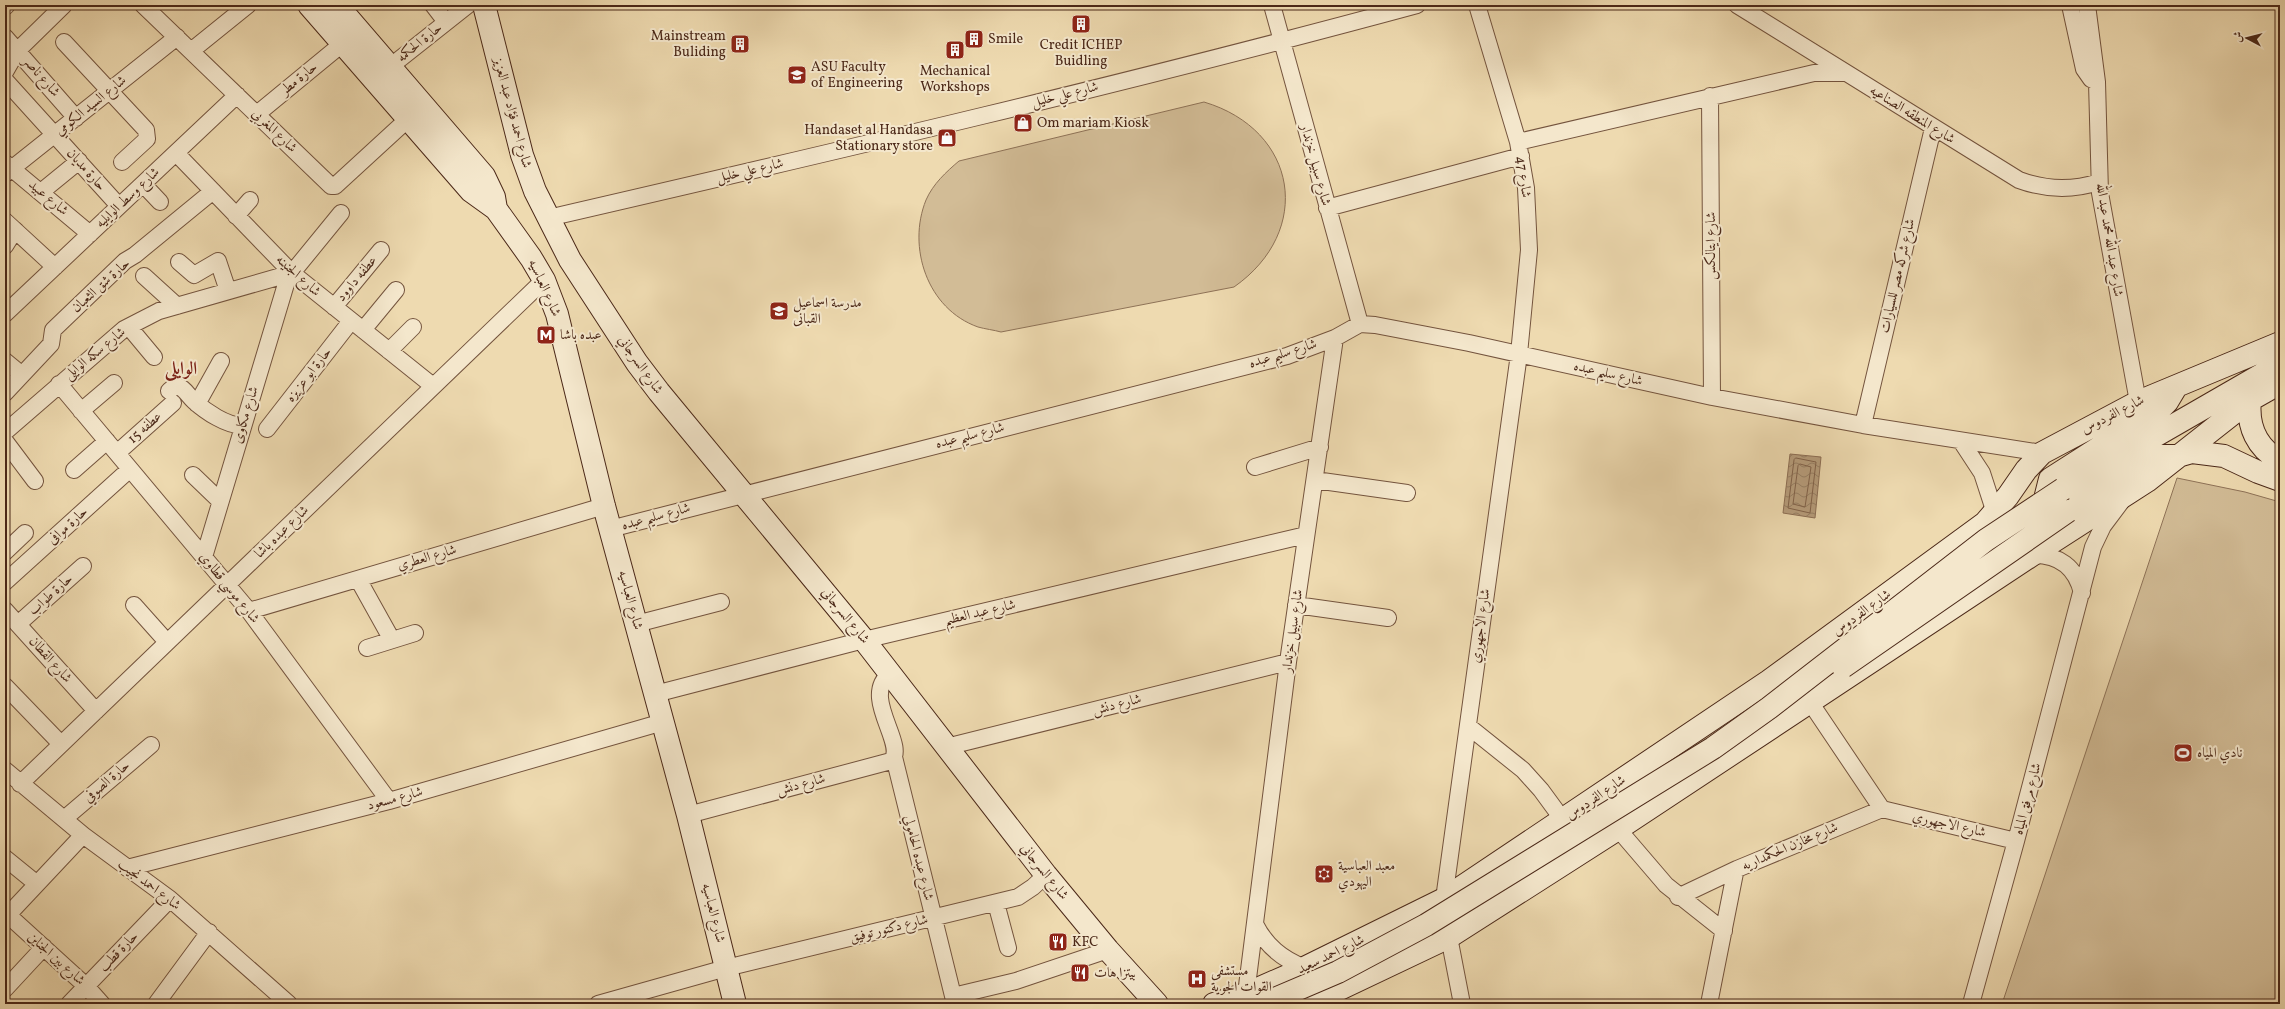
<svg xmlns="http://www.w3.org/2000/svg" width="2285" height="1009" viewBox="0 0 2285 1009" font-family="Vollkorn,Amiri,serif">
  <defs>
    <pattern id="water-waves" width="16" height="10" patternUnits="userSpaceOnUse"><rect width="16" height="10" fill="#b79d7c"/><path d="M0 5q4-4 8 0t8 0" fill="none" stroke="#978065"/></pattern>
  </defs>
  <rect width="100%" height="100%" fill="#eedab0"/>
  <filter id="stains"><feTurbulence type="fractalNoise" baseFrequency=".005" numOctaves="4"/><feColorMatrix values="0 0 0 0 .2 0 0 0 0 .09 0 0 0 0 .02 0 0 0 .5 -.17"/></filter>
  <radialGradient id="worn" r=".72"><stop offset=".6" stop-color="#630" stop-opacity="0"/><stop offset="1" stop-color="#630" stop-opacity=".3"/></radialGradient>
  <!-- pitch -->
  <path fill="#d2bc96" stroke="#8e7257" d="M 1204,102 C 1298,130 1314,231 1234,287 L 1001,332 C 994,330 985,329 978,327 C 927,309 907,247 926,200 C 933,184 946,172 959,161 Z
    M 2177,478 L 2245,492 L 2280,502 L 2280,1004 L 2002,1004 Z"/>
  <!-- water -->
  <path fill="url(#water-waves)" stroke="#8c6e54" d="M 1790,454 L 1821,457 L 1815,518 L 1783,513 Z"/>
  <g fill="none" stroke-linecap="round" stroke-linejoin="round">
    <!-- shore -->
    <path stroke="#81624a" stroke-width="1" d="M 1796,458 L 1816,462 L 1810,513 L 1788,508 L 1794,460 Z
      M 1800,464 L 1811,467 L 1805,507 L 1793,504 L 1798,466 Z"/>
    <!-- street casing -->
    <g stroke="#74543e" stroke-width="18">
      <path id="street" d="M 143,5 L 331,186 L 335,186 L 408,119
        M 433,5 L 446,22
        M 1272,5 L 1360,324
        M 1737,5 L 2019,180 C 2046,190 2071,191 2099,182
        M 2070,5 L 2084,69 L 2091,79 L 2097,82
        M 2087,5 L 2097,82 L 2100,193 L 2138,402
        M 5,7 L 7,5
        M 5,37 L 76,118
        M 64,42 L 146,130 L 147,139 L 122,162
        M 191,51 L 248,5
        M 391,66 L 468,5
        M 5,72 L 17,51 L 64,5
        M 5,80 L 119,206
        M 1710,96 L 1712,397
        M 257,114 L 342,44
        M 1518,142 L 1814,73 L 1844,73
        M 176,153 L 292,273 L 433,386
        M 5,163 L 90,234
        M 5,174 L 177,37
        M 143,184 L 160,202
        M 41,192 L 79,161
        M 1327,208 L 1521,156
        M 236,216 L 250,200
        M 548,218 C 838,151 1129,83 1417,5
        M 5,221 L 55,267
        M 5,246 L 15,230
        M 179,262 L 194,275 L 218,261 L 228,291
        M 144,276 L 177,306
        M 334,307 L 381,250
        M 5,314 L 237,95
        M 129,327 L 154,357
        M 363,330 L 396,290
        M 389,351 L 413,327
        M 5,361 L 22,375
        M 59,384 L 249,611 L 389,801
        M 169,391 L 175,386 C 184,386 188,396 194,401 C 205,411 228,427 243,425
        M 5,393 L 51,344 L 53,330 L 125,261 L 135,255 L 213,191
        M 197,404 L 221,361
        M 81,411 L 114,383
        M 1863,425 L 1933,128
        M 267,429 L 351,321
        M 5,432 L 124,329 L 159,311 L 292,273 L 341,213
        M 5,441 L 35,481
        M 1961,441 L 1982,473 L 1995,513
        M 117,453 L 173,403
        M 1255,467 L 1320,447
        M 74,470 L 107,441
        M 193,475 L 220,501
        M 1315,480 L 1407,493
        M 610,529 L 1287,356 L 1335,338 L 1360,324 L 1375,325 L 1469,343 L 1712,397 L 1863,425 L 2042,453
        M 5,552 L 25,533
        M 2032,555 C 2059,554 2076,567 2082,593
        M 204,557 L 289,274
        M 358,579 L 392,640
        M 5,582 L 130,469
        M 134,605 L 167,642
        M 1296,605 L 1388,618
        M 5,610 L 96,711
        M 249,611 L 604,506
        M 18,624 L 83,566
        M 636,624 L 721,602
        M 367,648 L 415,633
        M 5,686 L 61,744
        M 655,694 L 864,640 L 1306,535
        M 1810,702 L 1882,809
        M 1468,726 L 1523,770 L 1541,790 L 1563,820
        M 946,747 L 1288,662
        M 894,757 L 955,1004
        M 5,770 L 83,835 L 170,899 L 289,1004
        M 20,784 L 544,280
        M 1882,809 L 2016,841
        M 688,815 L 891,761 C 908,745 860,697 890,674
        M 64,819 L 151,745
        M 1618,829 L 1666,885 L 1724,931
        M 5,858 L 37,884
        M 127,868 L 389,801 L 663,722
        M 1678,897 L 1737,869
        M 996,903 L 1008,948
        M 8,915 L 86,986 L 102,1004
        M 5,918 L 83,835
        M 1255,924 C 1266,946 1282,959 1305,968
        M 5,989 L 44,947
        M 1246,994 L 1288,662 L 1335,338
        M 953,996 L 1016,981 L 1108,950
        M 69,1004 L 170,899
        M 156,1004 L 209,932
        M 598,1004 L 726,968 L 1018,897 L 1033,887 L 1046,875
        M 1462,1004 L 1449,937 L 1444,899 L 1519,354 L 1529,250 L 1526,188 L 1518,142 L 1477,5
        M 1709,1004 L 1735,873 L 1737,869 L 1882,809
        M 1971,1004 L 2016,841 L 2093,547 L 2103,526 L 2121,502"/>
    </g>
    <!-- secondary casing -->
    <g stroke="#4b2818" stroke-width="24">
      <path id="secondary" d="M 309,5 L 471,191 L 496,209 L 531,258 L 544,280 L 557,314 L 604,506 L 688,815 L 735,1004
        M 337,5 L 484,176 L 494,197 L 496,209
        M 484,5 L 522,155 L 535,191 L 570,260 L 637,363 L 659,392 L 864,640 L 1046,875 L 1108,950 L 1157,1004
        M 2250,400 C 2247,427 2257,448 2280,461
        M 2063,489 L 2280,364
        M 2068,511 L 2145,463 L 2162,456 L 2178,456 L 2192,452 L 2224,456 L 2258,472 L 2280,480
        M 2051,514 L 2045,499 L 2050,479 L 2161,408 L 2167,402 L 2176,387
        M 1214,1004 L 1246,994 L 1294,973 L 1444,899 L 1769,681 L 1985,523 L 2008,496 L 2026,470 L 2042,453 L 2138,402 L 2280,343
        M 1308,1004 L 1449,937 L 1618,829 L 2032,555 L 2147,481 L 2250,400 L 2280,383"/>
    </g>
    <!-- street -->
    <use href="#street" stroke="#f4e7cc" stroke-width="16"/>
    <!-- secondary -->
    <use href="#secondary" stroke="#f4e7cc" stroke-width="22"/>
    <!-- secondary-bridge casing -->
    <g stroke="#4b2818" stroke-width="24" stroke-linecap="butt">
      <path id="secondary-bridge" d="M 1843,667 L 2068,511
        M 1263,1004 L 1338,972 L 1426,925 L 1713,748 L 1769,708 L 1986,540 L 2063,489"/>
    </g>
    <!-- secondary-bridge -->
    <use href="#secondary-bridge" stroke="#f4e7cc" stroke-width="22"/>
  </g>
  <!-- icons -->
  <defs>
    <g id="building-square" transform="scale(1)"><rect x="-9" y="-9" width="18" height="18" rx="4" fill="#8f2418" stroke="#f4e7cc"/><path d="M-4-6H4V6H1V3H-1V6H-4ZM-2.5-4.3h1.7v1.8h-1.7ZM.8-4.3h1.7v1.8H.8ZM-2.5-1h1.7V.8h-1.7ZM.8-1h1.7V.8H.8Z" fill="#fff"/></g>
    <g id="university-square" transform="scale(1)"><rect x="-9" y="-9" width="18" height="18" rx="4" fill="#8f2418" stroke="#f4e7cc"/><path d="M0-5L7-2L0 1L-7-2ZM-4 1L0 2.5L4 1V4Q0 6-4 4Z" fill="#fff"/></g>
    <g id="shop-square" transform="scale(1)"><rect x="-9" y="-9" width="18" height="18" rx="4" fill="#8f2418" stroke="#f4e7cc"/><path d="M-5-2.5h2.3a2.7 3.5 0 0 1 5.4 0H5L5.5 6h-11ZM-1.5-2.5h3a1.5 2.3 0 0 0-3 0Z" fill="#fff"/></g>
    <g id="school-square" transform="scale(1)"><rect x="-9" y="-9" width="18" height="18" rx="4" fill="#8f2418" stroke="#f4e7cc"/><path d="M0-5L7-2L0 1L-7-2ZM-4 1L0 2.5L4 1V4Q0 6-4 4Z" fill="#fff"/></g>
    <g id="metro-square" transform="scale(1)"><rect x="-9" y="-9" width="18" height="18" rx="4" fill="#8f2418" stroke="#f4e7cc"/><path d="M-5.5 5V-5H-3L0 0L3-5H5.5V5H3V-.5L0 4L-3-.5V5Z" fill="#fff"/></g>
    <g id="stadium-square" transform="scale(1)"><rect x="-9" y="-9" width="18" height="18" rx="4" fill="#8f2418" stroke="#f4e7cc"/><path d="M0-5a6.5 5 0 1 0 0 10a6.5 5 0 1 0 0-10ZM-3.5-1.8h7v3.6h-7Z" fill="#fff"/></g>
    <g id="synagogue-square" transform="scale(1)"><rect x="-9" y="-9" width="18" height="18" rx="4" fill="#8f2418" stroke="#f4e7cc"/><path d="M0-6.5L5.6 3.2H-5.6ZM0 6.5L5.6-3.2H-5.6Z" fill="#fff"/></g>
    <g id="restaurant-square" transform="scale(1)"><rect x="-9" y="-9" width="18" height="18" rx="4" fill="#8f2418" stroke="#f4e7cc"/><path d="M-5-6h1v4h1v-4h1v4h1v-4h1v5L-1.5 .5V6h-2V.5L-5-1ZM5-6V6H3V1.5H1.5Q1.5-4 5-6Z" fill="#fff"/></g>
    <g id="hospital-square" transform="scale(1)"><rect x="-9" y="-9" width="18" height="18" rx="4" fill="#8f2418" stroke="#f4e7cc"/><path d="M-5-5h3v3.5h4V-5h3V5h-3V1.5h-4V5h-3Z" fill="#fff"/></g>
  </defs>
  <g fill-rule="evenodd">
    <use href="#building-square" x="1081" y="24"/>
    <use href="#building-square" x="974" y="39"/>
    <use href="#building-square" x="740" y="44"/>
    <use href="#building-square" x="955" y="50"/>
    <use href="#university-square" x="797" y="75"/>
    <use href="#shop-square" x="1023" y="123"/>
    <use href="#shop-square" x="947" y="138"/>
    <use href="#school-square" x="779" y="311"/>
    <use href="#metro-square" x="546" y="335"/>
    <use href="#stadium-square" x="2183" y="753"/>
    <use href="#synagogue-square" x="1324" y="874"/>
    <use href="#restaurant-square" x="1058" y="942"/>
    <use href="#restaurant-square" x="1080" y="973"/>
    <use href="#hospital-square" x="1197" y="979"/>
  </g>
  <g text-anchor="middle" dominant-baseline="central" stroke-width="4" stroke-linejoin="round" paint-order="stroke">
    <!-- poi labels -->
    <g font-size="14" fill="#4b2818" stroke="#f4e7cc" text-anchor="start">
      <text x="726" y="36" text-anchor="end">Mainstream<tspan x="726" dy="16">Buliding</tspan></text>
      <text x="988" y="39">Smile</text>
      <text x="1081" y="45" text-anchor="middle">Credit ICHEP<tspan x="1081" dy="16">Buidling</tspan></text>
      <text x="811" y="67">ASU Faculty<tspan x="811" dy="16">of Engineering</tspan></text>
      <text x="955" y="71" text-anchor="middle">Mechanical<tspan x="955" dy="16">Workshops</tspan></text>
      <text x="1037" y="123">Om mariam Kiosk</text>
      <text x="933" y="130" text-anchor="end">Handaset al Handasa<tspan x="933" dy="16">Stationary store</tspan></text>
      <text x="793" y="303">مدرسة اسماعيل<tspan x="793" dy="16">القبانى</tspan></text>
      <text x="560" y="335">عبده باشا</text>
      <text x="2197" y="753">نادي المياه</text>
      <text x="1338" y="866">معبد العباسية<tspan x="1338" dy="16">اليهودي</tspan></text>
      <text x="1072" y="942">KFC</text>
      <text x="1211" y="971">مستشفى<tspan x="1211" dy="16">القوات الجوية</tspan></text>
      <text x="1094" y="973">بيتزا هات</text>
    </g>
    <!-- street labels -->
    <g font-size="14" fill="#4b2818" stroke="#f4e7cc">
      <text transform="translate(420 43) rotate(-39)">حارة الحكمه</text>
      <text transform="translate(41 77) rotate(49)">شارع ناصر</text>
      <text transform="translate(299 79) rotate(-39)">حارة مطر</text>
      <text transform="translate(1065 95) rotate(-14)">شارع علي خليل</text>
      <text transform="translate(91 106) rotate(-39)">شارع السيد الكومي</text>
      <text transform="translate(512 113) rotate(75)">شارع احمد فؤاد عبد العزيز</text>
      <text transform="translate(1912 115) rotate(32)">شارع المنطقه الصناعيه</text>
      <text transform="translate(274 131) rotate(44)">شارع المغربي</text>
      <text transform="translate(1315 165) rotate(75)">شارع سبيل خزندار</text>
      <text transform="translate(86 170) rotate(48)">حارة مديان</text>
      <text transform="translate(750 171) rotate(-13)">شارع علي خليل</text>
      <text transform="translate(1523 177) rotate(82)">شارع 47</text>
      <text transform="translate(48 198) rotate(40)">شارع عبيد</text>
      <text transform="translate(128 198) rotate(-43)">شارع وسط الوايليه</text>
      <text transform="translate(2109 240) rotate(81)">شارع عبد الله محمد عبد الله</text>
      <text transform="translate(1711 246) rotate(-90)">شارع ايتالكس</text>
      <text transform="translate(298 276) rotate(42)">شارع الجنينه</text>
      <text transform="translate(1898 276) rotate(-77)">شارع شركه مصر للسيارات</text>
      <text transform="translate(357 279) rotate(-50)">عطفه داوود</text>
      <text transform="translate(101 286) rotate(-42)">حارة شق الثعبان</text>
      <text transform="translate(544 288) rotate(66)">شارع العباسيه</text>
      <text transform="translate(95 354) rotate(-39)">شارع سكه الوايلى</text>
      <text transform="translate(1283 354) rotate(-17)">شارع سليم عبده</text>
      <text transform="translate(640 365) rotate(55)">شارع السرجاني</text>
      <text transform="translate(1608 374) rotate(13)">شارع سليم عبده</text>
      <text transform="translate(309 375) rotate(-52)">حارة ابو عزيزه</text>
      <text transform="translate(246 415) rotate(-73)">شارع مكاوى</text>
      <text transform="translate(2113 415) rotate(-27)">شارع الفردوس</text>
      <text transform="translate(145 428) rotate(-42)">عطفه 15</text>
      <text transform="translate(970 436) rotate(-14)">شارع سليم عبده</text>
      <text transform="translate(656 517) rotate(-15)">شارع سليم عبده</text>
      <text transform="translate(68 526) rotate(-42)">حارة موافى</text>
      <text transform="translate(282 532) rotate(-44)">شارع عبده باشا</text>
      <text transform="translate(427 558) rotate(-16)">شارع العطري</text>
      <text transform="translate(229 588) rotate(51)">شارع موسي قطاوي</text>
      <text transform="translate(51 595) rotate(-42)">حارة طواب</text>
      <text transform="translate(630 600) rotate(75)">شارع العباسيه</text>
      <text transform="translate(980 613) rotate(-13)">شارع عبد العظيم</text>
      <text transform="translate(1862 613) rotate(-36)">شارع الفردوس</text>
      <text transform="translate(845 616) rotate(51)">شارع السرجاني</text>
      <text transform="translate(1481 626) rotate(-82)">شارع الاجهوري</text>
      <text transform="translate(1293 631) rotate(-82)">شارع سبيل خزندار</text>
      <text transform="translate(50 660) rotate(48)">شارع القطان</text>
      <text transform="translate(1117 705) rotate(-14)">شارع دنش</text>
      <text transform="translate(107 782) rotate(-41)">حارة الصوفي</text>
      <text transform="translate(801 785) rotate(-15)">شارع دنش</text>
      <text transform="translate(1596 798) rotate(-34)">شارع الفردوس</text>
      <text transform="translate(395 799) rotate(-15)">شارع مسعود</text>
      <text transform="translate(2028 799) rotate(-75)">شارع مرفق المياه</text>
      <text transform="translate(1949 825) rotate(13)">شارع الاجهوري</text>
      <text transform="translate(1790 847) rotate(-23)">شارع مخازن الحكمداريه</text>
      <text transform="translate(918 858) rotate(76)">شارع عبده الحامولي</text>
      <text transform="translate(1044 872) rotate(51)">شارع السرجاني</text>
      <text transform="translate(149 885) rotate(37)">شارع احمد نجيب</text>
      <text transform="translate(713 913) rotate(76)">شارع العباسيه</text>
      <text transform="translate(889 929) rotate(-14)">شارع دكتور توفيق</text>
      <text transform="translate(119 952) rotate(-46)">حارة قطب</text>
      <text transform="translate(1331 955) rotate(-26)">شارع احمد سعيد</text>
      <text transform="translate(56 959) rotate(42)">شارع بين الجناين</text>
    </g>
    <!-- district labels -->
    <g font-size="18" font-weight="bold" fill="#7a1f14" stroke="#f4e7cc">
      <text x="181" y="369">الوايلى</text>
    </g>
  </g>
  <!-- margin -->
  <rect width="2285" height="1009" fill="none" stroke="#eedab0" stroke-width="20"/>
  <rect x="6" y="6" width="2273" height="997" fill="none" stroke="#4b2818" stroke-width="2"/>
  <rect x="10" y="10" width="2265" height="989" fill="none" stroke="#4b2818"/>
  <!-- north arrow -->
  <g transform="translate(2247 38) rotate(277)" stroke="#f4e7cc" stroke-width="3" paint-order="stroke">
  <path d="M0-3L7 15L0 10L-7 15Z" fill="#4b2818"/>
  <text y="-6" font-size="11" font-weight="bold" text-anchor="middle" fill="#4b2818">ش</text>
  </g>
  <rect width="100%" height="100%" filter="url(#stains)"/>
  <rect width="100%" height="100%" fill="url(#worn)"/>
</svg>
